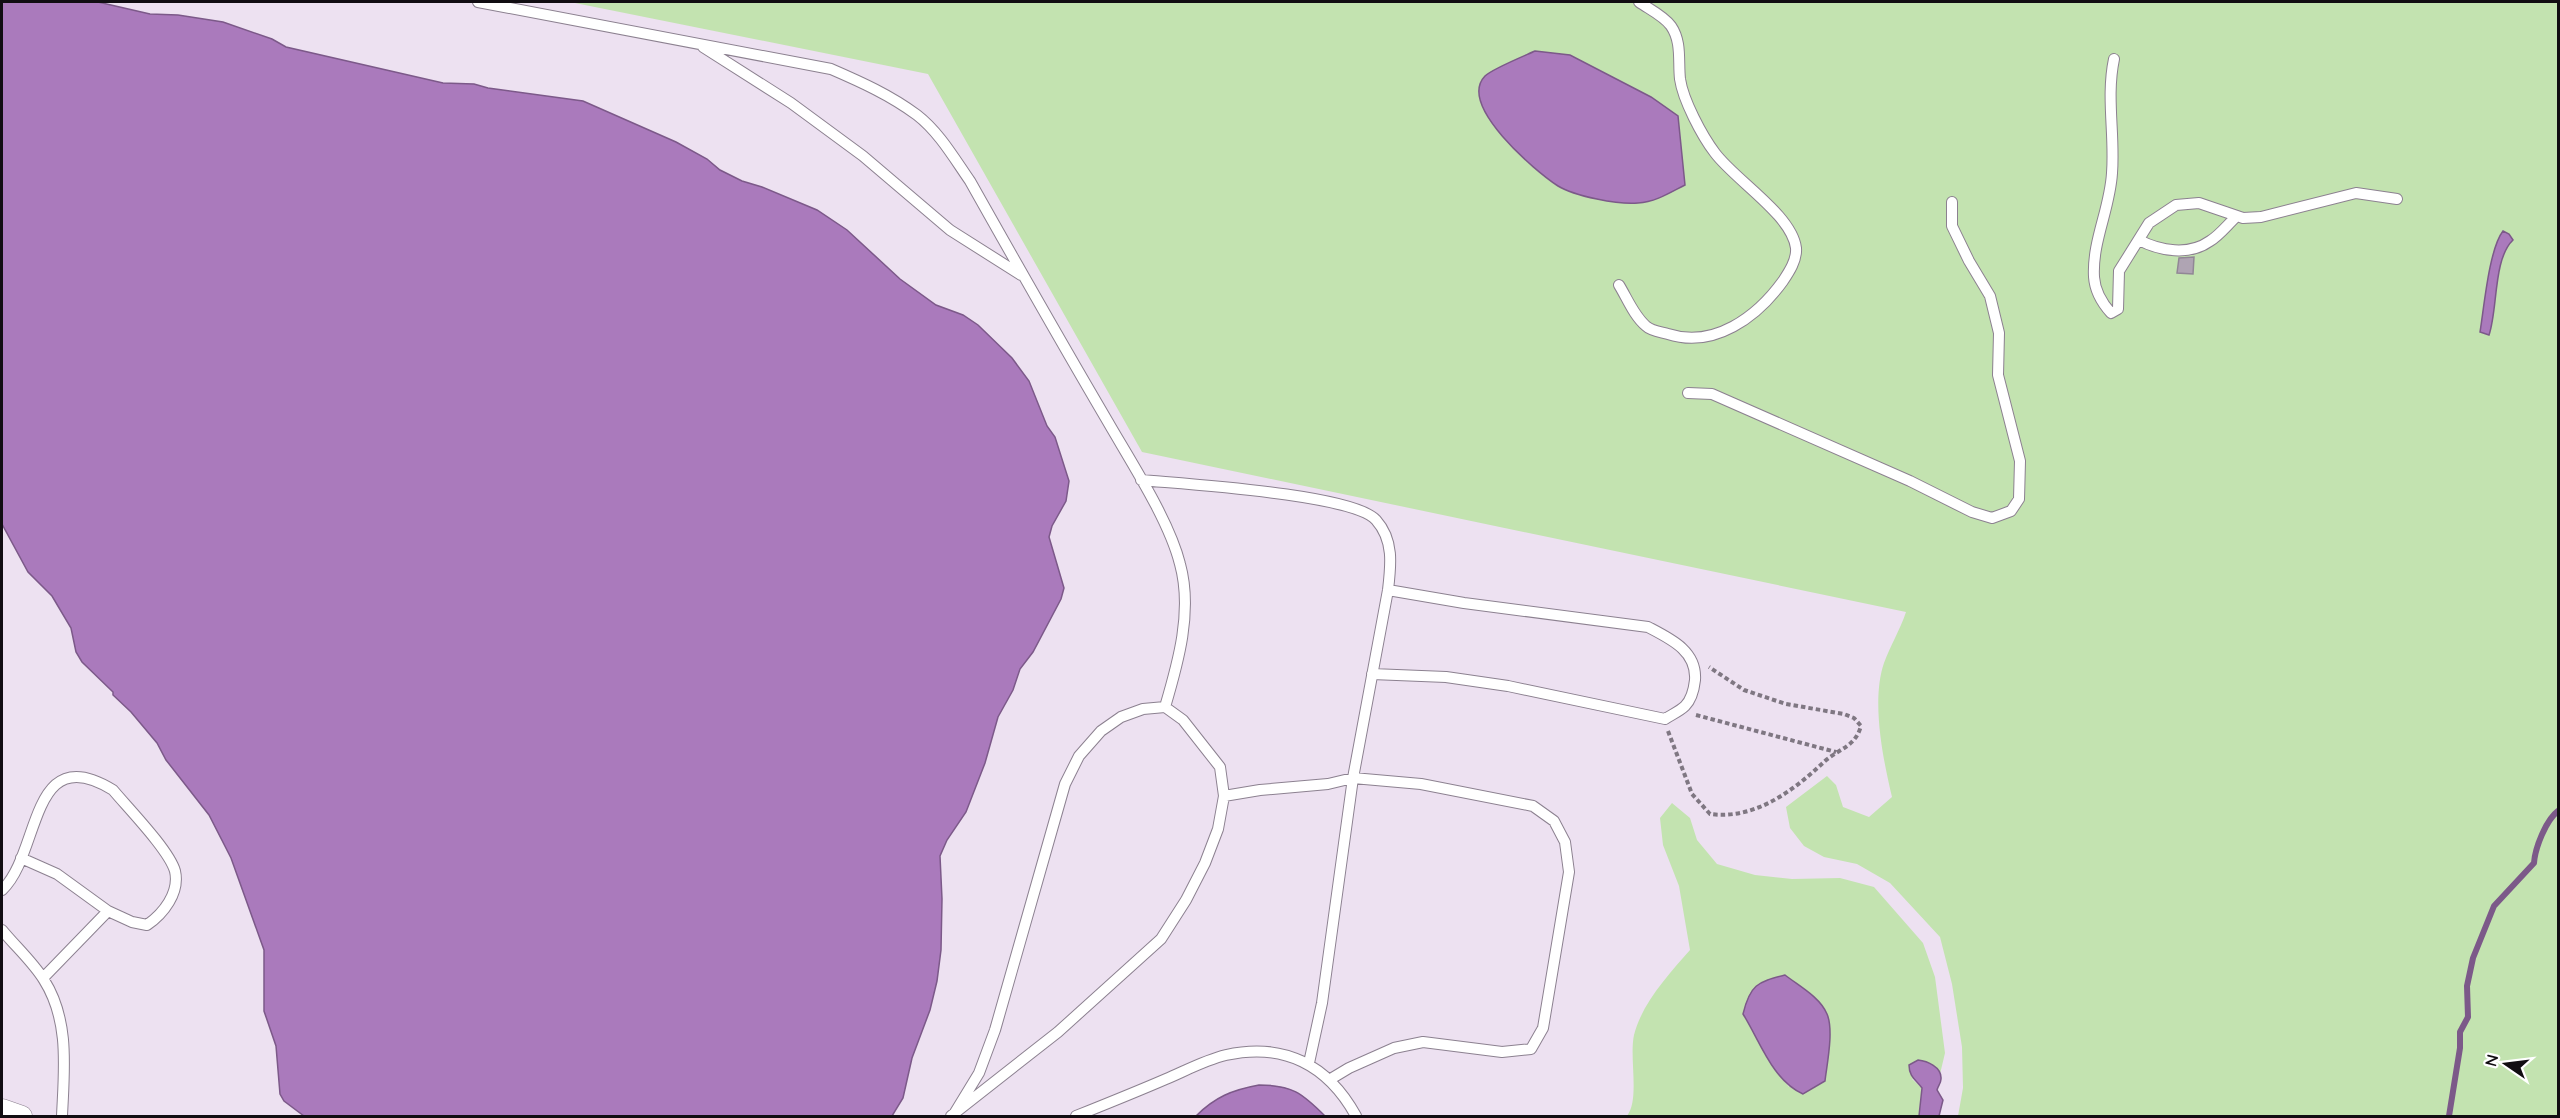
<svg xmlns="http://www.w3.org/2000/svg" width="2560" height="1118" viewBox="0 0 2560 1118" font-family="Quicksand,sans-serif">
  <rect width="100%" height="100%" fill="#ede1f1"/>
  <!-- green -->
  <path fill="#c3e3b0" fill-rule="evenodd" d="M 570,2 L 2558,2 L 2558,1116 L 1958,1116 L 1963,1088 L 1962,1047 L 1952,984 L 1940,937 L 1890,883 L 1857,864 L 1824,857 L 1804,846 L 1790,828 L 1786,807 L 1827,776 L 1836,785 L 1843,807 L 1869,817 L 1892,797 C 1883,759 1871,701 1884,663 C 1890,646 1900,630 1906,612 L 1142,452 L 928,74 Z
    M 1672,803 L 1690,818 L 1697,840 L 1717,864 L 1755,875 L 1792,879 L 1840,878 L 1874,887 L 1923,943 L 1935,977 L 1945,1053 L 1940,1074 L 1933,1065 L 1912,1079 L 1922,1088 L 1919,1116 L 1627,1116 C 1640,1099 1629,1058 1634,1035 C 1642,1003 1669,974 1690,950 L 1679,886 L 1663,845 L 1660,818 ZM 1804,990 L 1815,998 L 1789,1087 L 1765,1055 L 1757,1035 L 1743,1014 Z"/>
  <!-- water -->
  <path fill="#aa7abc" stroke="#7c5989" stroke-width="1.5" d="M 2,2 L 98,2 L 150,14 L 178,15 L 223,22 L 272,39 L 286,47 L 443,83 L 474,84 L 488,88 L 583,101 L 676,142 L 707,159 L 720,170 L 742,181 L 762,187 L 817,210 L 847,230 L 900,279 L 936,305 L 963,315 L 978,325 L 1012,358 L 1029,381 L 1047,426 L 1055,437 L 1069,481 L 1066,501 L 1052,526 L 1049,537 L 1064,588 L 1061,599 L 1033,652 L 1020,669 L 1013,690 L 998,717 L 985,763 L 966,812 L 947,840 L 940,856 L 942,899 L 941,950 L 937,981 L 930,1010 L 912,1058 L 903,1098 L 892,1116 L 304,1116 L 284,1101 L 280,1094 L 276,1046 L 264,1011 L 264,950 L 231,858 L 209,815 L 166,760 L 157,743 L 131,712 L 113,695 L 113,692 L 82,662 L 76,652 L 71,628 L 52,596 L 28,572 L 2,524 Z
    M 1535,51 L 1570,55 L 1651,97 L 1678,116 L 1685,185 C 1671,192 1656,202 1638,203 C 1619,205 1574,196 1558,186 C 1535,171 1457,105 1485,76 C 1492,69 1524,56 1535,51 Z
    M 2503,231 L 2509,234 L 2513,240 C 2493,259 2498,309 2489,335 L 2480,332 C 2484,308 2489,249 2503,231 Z
    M 1785,975 C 1799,986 1820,997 1827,1014 C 1834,1030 1827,1064 1825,1081 L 1803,1094 C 1772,1080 1760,1041 1743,1014 C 1750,985 1757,982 1785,975 Z
    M 1918,1060 C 1927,1061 1942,1067 1941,1079 C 1941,1083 1938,1086 1937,1090 L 1943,1100 L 1939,1116 L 1919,1116 L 1922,1088 C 1916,1080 1909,1077 1909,1065 Z
    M 1259,1085 C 1292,1085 1302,1093 1325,1116 L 1196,1116 C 1215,1097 1232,1090 1259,1085 Z"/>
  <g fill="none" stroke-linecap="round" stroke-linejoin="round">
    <!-- stream -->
    <path stroke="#7c5989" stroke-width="6" d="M 2449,1116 L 2460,1048 L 2460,1032 L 2468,1017 L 2467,986 L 2473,958 L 2494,906 L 2534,863 C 2535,848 2546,820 2558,811"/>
  </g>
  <!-- building -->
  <path fill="#afa4b3" stroke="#918795" stroke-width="1.5" d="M 2194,257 L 2193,274 L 2177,273 L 2179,258 Z"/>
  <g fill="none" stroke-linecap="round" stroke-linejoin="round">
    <!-- lane casing -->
    <g stroke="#8c8190" stroke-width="12">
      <path id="lane" d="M 478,2 L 831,69 C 861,82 890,95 917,115 C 939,132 954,158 970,181 C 1015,261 1061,342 1108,422 C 1131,462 1169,520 1180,564 C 1193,611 1178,663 1165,707
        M 703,47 L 791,103 L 863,156 L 950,230 L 1021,275
        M 2114,59 C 2106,97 2115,135 2112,173 C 2110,209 2092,241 2094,277 C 2095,292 2102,303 2111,313 L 2118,309 L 2119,271 L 2149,223 L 2176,205 L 2199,203 L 2243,218 L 2261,217 L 2356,193 L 2397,199
        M 2139,240 C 2160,251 2189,256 2210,241 C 2220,235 2228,224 2237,216
        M 1619,285 C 1627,298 1634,316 1646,326 C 1651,331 1661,332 1668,334 C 1714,349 1757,317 1783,281 C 1789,272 1797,260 1796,248 C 1792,215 1735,180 1715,153 C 1702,136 1683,100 1680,79 C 1678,61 1682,42 1671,26 C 1664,16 1649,9 1639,2
        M 1688,393 L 1712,394 L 1910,481 L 1972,512 L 1992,518 L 2011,511 L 2019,499 L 2020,461 L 1998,375 L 1999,333 L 1990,296 L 1969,261 L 1952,226 L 1952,202
        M 1141,480 C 1182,484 1353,494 1376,520 C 1394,540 1391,565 1388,590 L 1353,778 L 1322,1003 L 1309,1063
        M 1372,674 L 1446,677 L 1508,686 L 1665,719 C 1671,715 1680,711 1685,706 C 1691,700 1694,689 1695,680 C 1697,651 1671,639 1648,627 L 1464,603 L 1388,590
        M 1224,796 L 1260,790 L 1328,784 L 1353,778 L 1421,784 L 1533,806 L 1554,821 L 1565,842 L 1569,872 L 1543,1028 L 1531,1049 L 1502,1052 L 1423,1042 L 1394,1048 L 1349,1068 L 1329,1080
        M 21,858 L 57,874 L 108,911
        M 2,890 C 41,854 29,738 113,790 C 128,808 169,850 175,871 C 180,893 163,914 147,925 L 132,922 L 108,911 L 43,978
        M 2,930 C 15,946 33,962 44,980 C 70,1021 64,1070 62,1116
        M 951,1116 L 1058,1032 L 1161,939 L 1186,900 L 1205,863 L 1218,829 L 1224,796 L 1220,767 L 1183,720 L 1165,707 L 1143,709 L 1121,717 L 1101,731 L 1079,756 L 1065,784 L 995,1030 L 979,1073 L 954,1114
        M 1076,1116 C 1106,1104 1136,1092 1166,1079 C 1185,1071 1205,1060 1226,1055 C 1284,1042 1328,1065 1356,1116"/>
    </g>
    <!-- street casing -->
    <g stroke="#8c8190" stroke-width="21">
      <path id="street" d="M 2,1109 L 22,1116"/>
    </g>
    <!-- path -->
    <path stroke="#7f7782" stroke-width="4" stroke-dasharray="4.5 3" stroke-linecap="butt" d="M 1696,715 L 1836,752
      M 1668,731 L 1692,794 L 1710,814 C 1756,820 1794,790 1825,761 C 1840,748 1855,747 1861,726 L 1854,718 L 1844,714 L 1786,704 L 1744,690 L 1709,667"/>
    <!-- lane -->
    <use href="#lane" stroke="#fff" stroke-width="10"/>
    <!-- street -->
    <use href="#street" stroke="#fff" stroke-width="20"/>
  </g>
  <!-- border -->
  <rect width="2560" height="1118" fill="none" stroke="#110d12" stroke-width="6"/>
  <!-- north arrow -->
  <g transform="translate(2506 1064) rotate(284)" stroke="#ffffff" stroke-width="4.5" paint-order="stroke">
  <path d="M0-4.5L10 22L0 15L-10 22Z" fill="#110d12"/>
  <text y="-9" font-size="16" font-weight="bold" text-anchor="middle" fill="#110d12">N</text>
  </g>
</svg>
